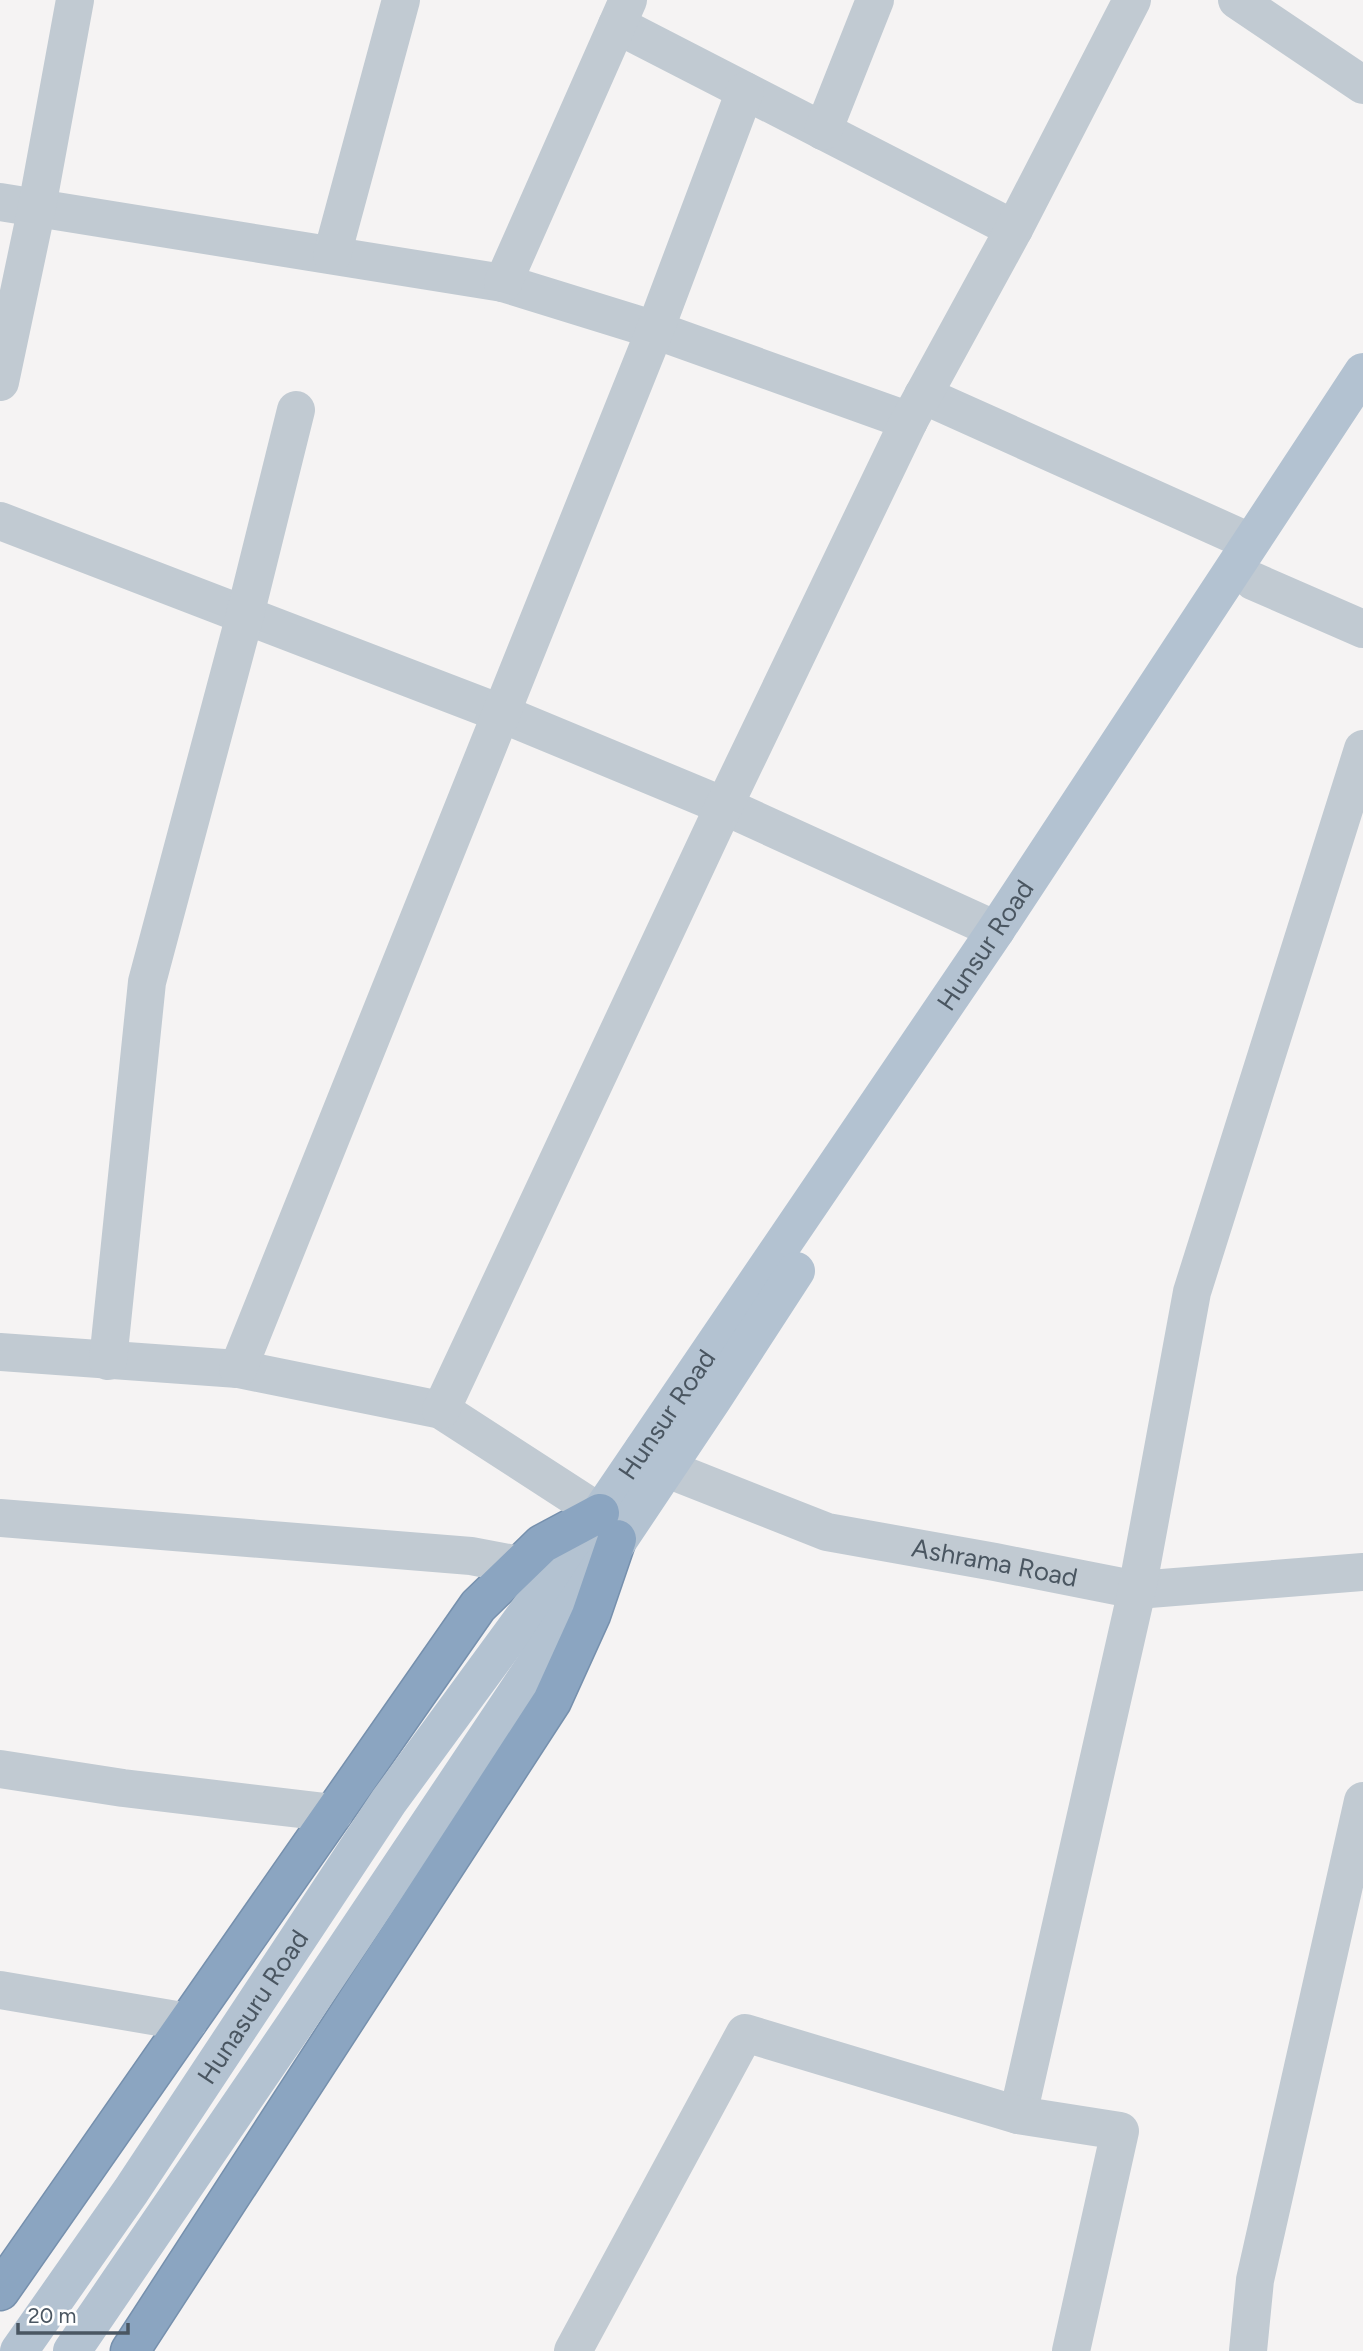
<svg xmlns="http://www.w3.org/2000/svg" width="1363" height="2351" viewBox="0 0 1363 2351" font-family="Figtree,sans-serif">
  <rect width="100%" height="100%" fill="#f5f3f3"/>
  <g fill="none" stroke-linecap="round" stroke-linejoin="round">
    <!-- highway casing -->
    <g stroke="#7690ad" stroke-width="41">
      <path id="highway" d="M 0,2291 L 478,1606 L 542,1544 L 600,1513
        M 130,2351 L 552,1701 L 591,1615 L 617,1539"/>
    </g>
    <!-- minor -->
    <g stroke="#c1cad2" stroke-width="38">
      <path d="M 1237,0 L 1363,85"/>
      <path d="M 617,25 L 1014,229"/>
      <path d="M 823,131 L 875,0"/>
      <path d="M 0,202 L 503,283 L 655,330 L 909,421"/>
      <path d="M 332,255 L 401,0"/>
      <path d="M 503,283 L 628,0"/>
      <path d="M 0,382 L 37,207 L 75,0"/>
      <path d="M 923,395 L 1250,542"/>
      <path d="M 0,521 L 500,713 L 724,806 L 996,930"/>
      <path d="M 1253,581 L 1363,629"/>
      <path d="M 0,1352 L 238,1369 L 441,1410 L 600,1513"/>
      <path d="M 108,1361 L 147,982 L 245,615 L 296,410"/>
      <path d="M 238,1369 L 655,330 L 745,91"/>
      <path d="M 441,1410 L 724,806 L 909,421 L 1014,229 L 1132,0"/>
      <path id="s1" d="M 643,1450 L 665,1468 L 827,1532 L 995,1562 L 1137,1590 L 1363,1572"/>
      <path d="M 0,1518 L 471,1556 L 519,1565"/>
      <path d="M 0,1769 L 123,1788 L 334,1813"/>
      <path d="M 0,1990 L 188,2022"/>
      <path d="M 1018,2115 L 1137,1590 L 1192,1292 L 1363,749"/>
      <path d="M 573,2351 L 745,2033 L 1018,2115 L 1120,2131 L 1071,2351"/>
      <path d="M 1248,2351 L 1255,2280 L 1363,1801"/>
    </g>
    <!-- major -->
    <g stroke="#b3c2d1" stroke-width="38">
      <path id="s2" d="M 19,2351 L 131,2191 L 389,1801 L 600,1513 L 996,930 L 1363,372"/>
      <path d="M 72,2351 L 295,2024 L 713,1399 L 796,1271"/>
    </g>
    <!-- highway -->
    <use href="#highway" stroke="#8ba5c1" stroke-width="38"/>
  </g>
  <g text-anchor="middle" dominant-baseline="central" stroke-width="5" stroke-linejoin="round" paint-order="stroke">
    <!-- street labels -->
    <g font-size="26" fill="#4a5661" stroke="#fff">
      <text stroke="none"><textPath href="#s2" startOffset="1706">Hunsur Road</textPath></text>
      <text stroke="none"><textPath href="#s2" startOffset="1139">Hunsur Road</textPath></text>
      <text stroke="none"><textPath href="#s1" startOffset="373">Ashrama Road</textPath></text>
      <text stroke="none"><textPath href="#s2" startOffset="416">Hunasuru Road</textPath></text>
    </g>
  </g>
  <!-- scale -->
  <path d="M18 2323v10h110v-10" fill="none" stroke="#4a5661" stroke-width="3.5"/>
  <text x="28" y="2323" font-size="21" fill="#4a5661" stroke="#ffffff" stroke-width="5" paint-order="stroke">20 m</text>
</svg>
